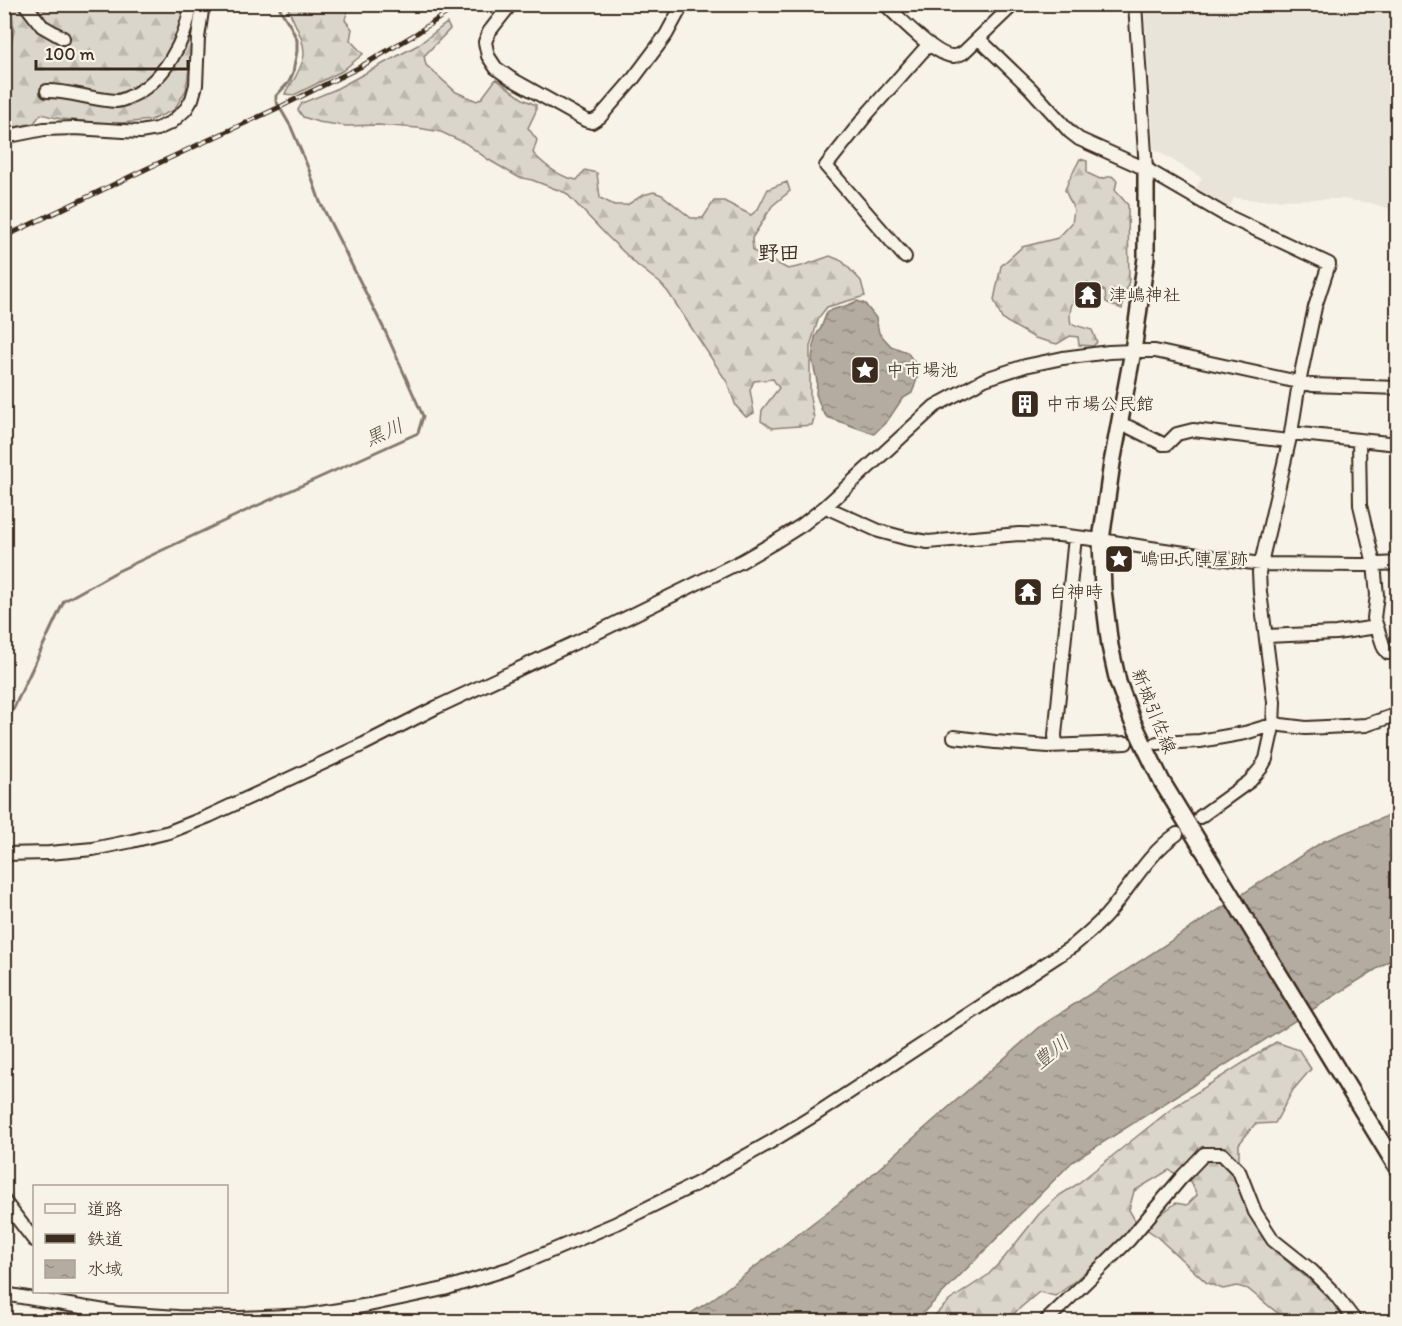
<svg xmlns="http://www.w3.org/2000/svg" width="1402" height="1326" viewBox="0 0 1402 1326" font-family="Itim,'Klee One',sans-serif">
  <defs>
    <pattern id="forest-firs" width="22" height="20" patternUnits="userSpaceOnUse" patternTransform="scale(1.5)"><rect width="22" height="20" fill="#dbd6cb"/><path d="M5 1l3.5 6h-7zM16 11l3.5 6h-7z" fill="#bdb8ae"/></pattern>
    <pattern id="water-ripples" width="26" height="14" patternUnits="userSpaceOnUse" patternTransform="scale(1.5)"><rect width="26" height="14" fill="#b4aca0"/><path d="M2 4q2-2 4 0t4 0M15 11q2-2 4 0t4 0" fill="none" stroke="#948c82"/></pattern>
  </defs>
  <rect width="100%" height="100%" fill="#f7f3e8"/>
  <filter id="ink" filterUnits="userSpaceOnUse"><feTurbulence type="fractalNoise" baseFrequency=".0167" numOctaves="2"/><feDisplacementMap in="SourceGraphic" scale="12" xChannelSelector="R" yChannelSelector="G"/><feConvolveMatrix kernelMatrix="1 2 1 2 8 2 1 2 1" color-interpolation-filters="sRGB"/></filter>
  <g filter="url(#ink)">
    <!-- built -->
    <path fill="#e9e4d9" d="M 1144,5 L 1397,5 L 1397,211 L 1371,203 L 1342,199 L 1257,200 L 1234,198 L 1228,210 L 1194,191 L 1202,178 L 1154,149 Z"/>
    <!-- forest -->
    <path fill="url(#forest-firs)" stroke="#8b8074" stroke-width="1.5" d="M 11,5 L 198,5 L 186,90 L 174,110 L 151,120 L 112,124 L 61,119 L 41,114 L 34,123 L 9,128 L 5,126 L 4,70 L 14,31 Z
      M 287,5 L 349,5 L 345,20 L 352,29 L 350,40 L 363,54 L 342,71 L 294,95 L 285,94 C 287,86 294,82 297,74 C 300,68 303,62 304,55 C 305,38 292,21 287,5 Z
      M 447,23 L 450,29 L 424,56 L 426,65 L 456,92 L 477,101 L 482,98 L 496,79 L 523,99 L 536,105 L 536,111 L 528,128 L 537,140 L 533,153 C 545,166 559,177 577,180 L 585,170 L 597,173 L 600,198 L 614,205 L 627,205 L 643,195 L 654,192 L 662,195 L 691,218 L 703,218 L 714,201 L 724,201 L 751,215 L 758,209 L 768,189 L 787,182 L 790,191 L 772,206 L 763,221 L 752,238 L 753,251 L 788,269 L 802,266 L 830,256 L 842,261 L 861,281 L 865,296 L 827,307 L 819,317 L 810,346 L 810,398 L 814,418 L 812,425 L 772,428 L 761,421 L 762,410 L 779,388 L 773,379 L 754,381 L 750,390 L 754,413 L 746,417 L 736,406 L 727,382 L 668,292 L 660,283 L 637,265 L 608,237 L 566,193 L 532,180 L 518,177 L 489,160 L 465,143 L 441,132 L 418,128 L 378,125 L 346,126 L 318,122 L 303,117 L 298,110 L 302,103 L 334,90 L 418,45 Z
      M 1080,159 L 1087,161 L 1087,173 L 1100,179 L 1112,176 L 1117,181 L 1115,190 L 1128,205 L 1129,280 L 1122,309 L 1106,302 L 1105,291 L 1087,283 C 1075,295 1067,306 1071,324 L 1092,330 L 1097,342 L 1093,346 L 1079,345 L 1078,337 L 1070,336 L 1057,344 L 1035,338 L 1002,319 L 994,300 L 1001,266 L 1022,247 L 1058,238 L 1072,223 L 1074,210 L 1065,190 L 1069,180 Z
      M 1276,1042 L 1299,1050 L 1311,1069 L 1293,1090 L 1275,1123 L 1255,1124 L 1239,1144 L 1239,1181 L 1252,1216 L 1275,1251 L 1327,1295 L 1350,1321 L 1304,1321 L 1300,1319 L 1280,1315 L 1248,1289 L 1237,1286 L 1223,1289 L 1207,1283 L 1155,1235 L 1146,1229 L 1154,1219 L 1176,1203 L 1187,1205 L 1197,1195 L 1191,1182 L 1169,1170 L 1134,1191 L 1129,1210 L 1136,1222 L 1128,1234 L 1069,1286 L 1055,1296 L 1039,1292 L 1005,1321 L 928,1322 L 949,1301 L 988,1275 L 1004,1258 L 1039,1214 L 1060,1195 L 1076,1185 L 1175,1106 Z"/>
    <!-- water -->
    <path fill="url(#water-ripples)" stroke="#84786c" stroke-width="1.5" d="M 857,301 L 865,304 L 876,318 L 879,333 L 891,346 L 907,352 L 915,363 L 918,376 L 912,393 L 902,399 L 888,420 L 874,434 L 827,417 L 822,411 L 816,394 L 817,381 L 812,359 L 815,337 L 821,328 L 827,312 C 837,307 847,307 857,301 Z
      M 1397,812 L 1397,956 L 1072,1162 L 915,1321 L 677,1322 L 710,1301 L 843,1200 L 1041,1026 L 1322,842 Z"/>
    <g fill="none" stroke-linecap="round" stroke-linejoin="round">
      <!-- stream -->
      <path stroke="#84786c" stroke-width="3" d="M 4,729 L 64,601 L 118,571 L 252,508 L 418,433 L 423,416 L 386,333 L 320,202 L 309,170 L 291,127 L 276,101 L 276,96 L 289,82 L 293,73 L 297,51 L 297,40 L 291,27 L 280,9 L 280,4"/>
      <!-- minor casing -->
      <g stroke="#3b2a1e" stroke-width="16">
        <path id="minor" d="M 25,4 L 42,26 L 63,38
          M 511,4 L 489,32 L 485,42 L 488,56 L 496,68 L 510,78 L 585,120 L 592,122 L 600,117 L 633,79 L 666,35 L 679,11 L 680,4
          M 885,4 C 897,16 938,58 954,56 C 957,56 960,54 963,53 L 1014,4
          M 1135,4 L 1146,169
          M 979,39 L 1030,88 L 1070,132 L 1079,139 L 1146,169 L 1227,216 L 1329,264 L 1315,307 L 1299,383 L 1291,433 L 1259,572 L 1260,592 L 1274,702 L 1273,727 L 1266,759 L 1261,768 L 1250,781 L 1200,817
          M 47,91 C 71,91 93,100 116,101 C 121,101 125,99 129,97 C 164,82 186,41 191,4
          M 4,137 L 44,129 L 75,128 L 140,132 L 157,129 L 172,122 L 186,109 L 192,99 L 196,85 L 198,38 L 203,4
          M 905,257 L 826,166 L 868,113 L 929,44
          M 1119,425 L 1129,427 L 1163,444 L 1167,444 L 1177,434 L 1193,430 L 1289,441
          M 1291,433 L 1398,444
          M 1359,441 L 1360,505 L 1374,564 L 1377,595 L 1374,618 L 1384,648 L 1388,653
          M 826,506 L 830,509 L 879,531 L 905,538 L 928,542 L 1019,534 L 1059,535 L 1101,540 L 1144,547 L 1260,564 L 1359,565 L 1398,563
          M 1266,636 L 1336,633 L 1377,627
          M 1273,722 L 1281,725 L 1306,728 L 1366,725 L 1398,714
          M 954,737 L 995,742 L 1048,746 L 1126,743
          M 1157,743 L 1200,741 L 1245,733 L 1265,727 L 1273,727
          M 1056,745 L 1055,735 L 1075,537
          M 4,854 L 49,853 L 93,849 L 132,841 L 169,832 L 209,816 L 364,744 L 437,707 L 598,632 L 742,561 L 775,542 L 802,525 L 826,506 L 935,406 L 985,379 L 1025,366 L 1063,358 L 1109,352 L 1133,351 L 1155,351 L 1312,385 L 1398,388
          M 4,1201 L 34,1240
          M 4,1294 L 117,1313 L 178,1317 L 241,1318 L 308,1315 L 369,1305 L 444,1289 L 511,1268 L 617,1223 L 698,1183 L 769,1143 L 813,1116 L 1073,946 C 1085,935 1100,924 1110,911 C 1132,884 1149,853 1177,834
          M 1045,1322 L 1129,1240 L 1182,1177 L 1204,1154 L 1222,1154 L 1239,1171 L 1255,1212 L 1273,1240 L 1312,1271 L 1334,1293 L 1356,1322"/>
      </g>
      <!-- major casing -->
      <g stroke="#3b2a1e" stroke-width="20">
        <path id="major" d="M 1146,169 L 1146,258 L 1133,351 L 1112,463 L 1101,540 L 1103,590 L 1110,646 L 1118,682 L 1132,720 L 1162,782 L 1398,1169"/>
      </g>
      <!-- minor -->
      <use href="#minor" stroke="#f7f3e8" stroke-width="12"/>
      <!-- major -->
      <use href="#major" stroke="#f7f3e8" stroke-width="15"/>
      <!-- rail casing -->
      <g stroke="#3b2a1e" stroke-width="5">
        <path id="rail" d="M 4,237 L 146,169 L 282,106 L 360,67 L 414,35 L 460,4"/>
      </g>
      <!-- rail -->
      <use href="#rail" stroke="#f7f3e8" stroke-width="3" stroke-dasharray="9" stroke-linecap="butt"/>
    </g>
  </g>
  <!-- icons -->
  <defs>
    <g id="temple-square" transform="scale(1.5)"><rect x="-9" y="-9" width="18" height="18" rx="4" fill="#3b2a1e" stroke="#f7f3e8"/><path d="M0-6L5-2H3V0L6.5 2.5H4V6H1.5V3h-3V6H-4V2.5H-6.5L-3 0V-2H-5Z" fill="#fff"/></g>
    <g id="sight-square" transform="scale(1.5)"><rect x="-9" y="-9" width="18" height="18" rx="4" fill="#3b2a1e" stroke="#f7f3e8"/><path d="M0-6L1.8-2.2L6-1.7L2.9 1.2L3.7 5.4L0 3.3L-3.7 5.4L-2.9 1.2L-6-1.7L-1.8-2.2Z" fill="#fff"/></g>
    <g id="building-square" transform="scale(1.5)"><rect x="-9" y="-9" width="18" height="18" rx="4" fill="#3b2a1e" stroke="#f7f3e8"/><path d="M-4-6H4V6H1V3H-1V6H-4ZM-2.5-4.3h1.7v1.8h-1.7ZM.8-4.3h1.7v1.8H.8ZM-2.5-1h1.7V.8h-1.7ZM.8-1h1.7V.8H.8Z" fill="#fff"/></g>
  </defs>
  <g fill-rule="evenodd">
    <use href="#temple-square" x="1088" y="295"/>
    <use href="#sight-square" x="865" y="370"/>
    <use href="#building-square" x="1025" y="404"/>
    <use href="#sight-square" x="1119" y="559"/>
    <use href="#temple-square" x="1028" y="592"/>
  </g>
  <g text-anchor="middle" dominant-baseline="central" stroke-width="4.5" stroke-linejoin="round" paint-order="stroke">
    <!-- poi labels -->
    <g font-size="18" fill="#3b2a1e" stroke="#f7f3e8" text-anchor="start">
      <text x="1109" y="295">津嶋神社</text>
      <text x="886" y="370">中市場池</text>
      <text x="1046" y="404">中市場公民館</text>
      <text x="1140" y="559">嶋田氏陣屋跡</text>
      <text x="1049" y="592">白神時</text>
    </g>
    <!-- street labels -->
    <g font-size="18" fill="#3b2a1e" stroke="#f7f3e8">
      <text transform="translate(1154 711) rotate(68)">新城引佐線</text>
    </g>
    <!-- water labels -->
    <g font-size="20" font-style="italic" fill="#5f5145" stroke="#f7f3e8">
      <text transform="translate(384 432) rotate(-24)">黒川</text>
      <text transform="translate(1051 1052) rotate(-38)">豊川</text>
    </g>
    <!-- quarter labels -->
    <g font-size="21" font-weight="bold" fill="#3b2a1e" stroke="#f7f3e8">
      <text x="779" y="252">野田</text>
    </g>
  </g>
  <!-- margin -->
  <rect width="1402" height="1326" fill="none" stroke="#f7f3e8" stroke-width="24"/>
  <rect x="12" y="12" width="1378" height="1302" fill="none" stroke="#3b2a1e" stroke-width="2" filter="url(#ink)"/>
  <!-- legend -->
  <rect x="33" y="1185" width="195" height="108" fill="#f7f3e8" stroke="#aca397" stroke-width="1.5"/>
  <rect x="45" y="1204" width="30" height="9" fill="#f7f3e8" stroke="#aca397" stroke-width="1.5"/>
  <text x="87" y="1215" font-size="18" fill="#3b2a1e">道路</text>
  <rect x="45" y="1234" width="30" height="9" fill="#3b2a1e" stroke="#aca397" stroke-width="1.5"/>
  <text x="87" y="1245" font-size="18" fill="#3b2a1e">鉄道</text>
  <rect x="45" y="1260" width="30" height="18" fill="url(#water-ripples)" stroke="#aca397" stroke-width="1.5"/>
  <text x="87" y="1275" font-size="18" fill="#3b2a1e">水域</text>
  <!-- scale -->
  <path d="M36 60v9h152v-9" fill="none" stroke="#3b2a1e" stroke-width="3"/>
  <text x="45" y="60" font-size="18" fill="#3b2a1e" stroke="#f7f3e8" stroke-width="4.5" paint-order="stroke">100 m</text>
</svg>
